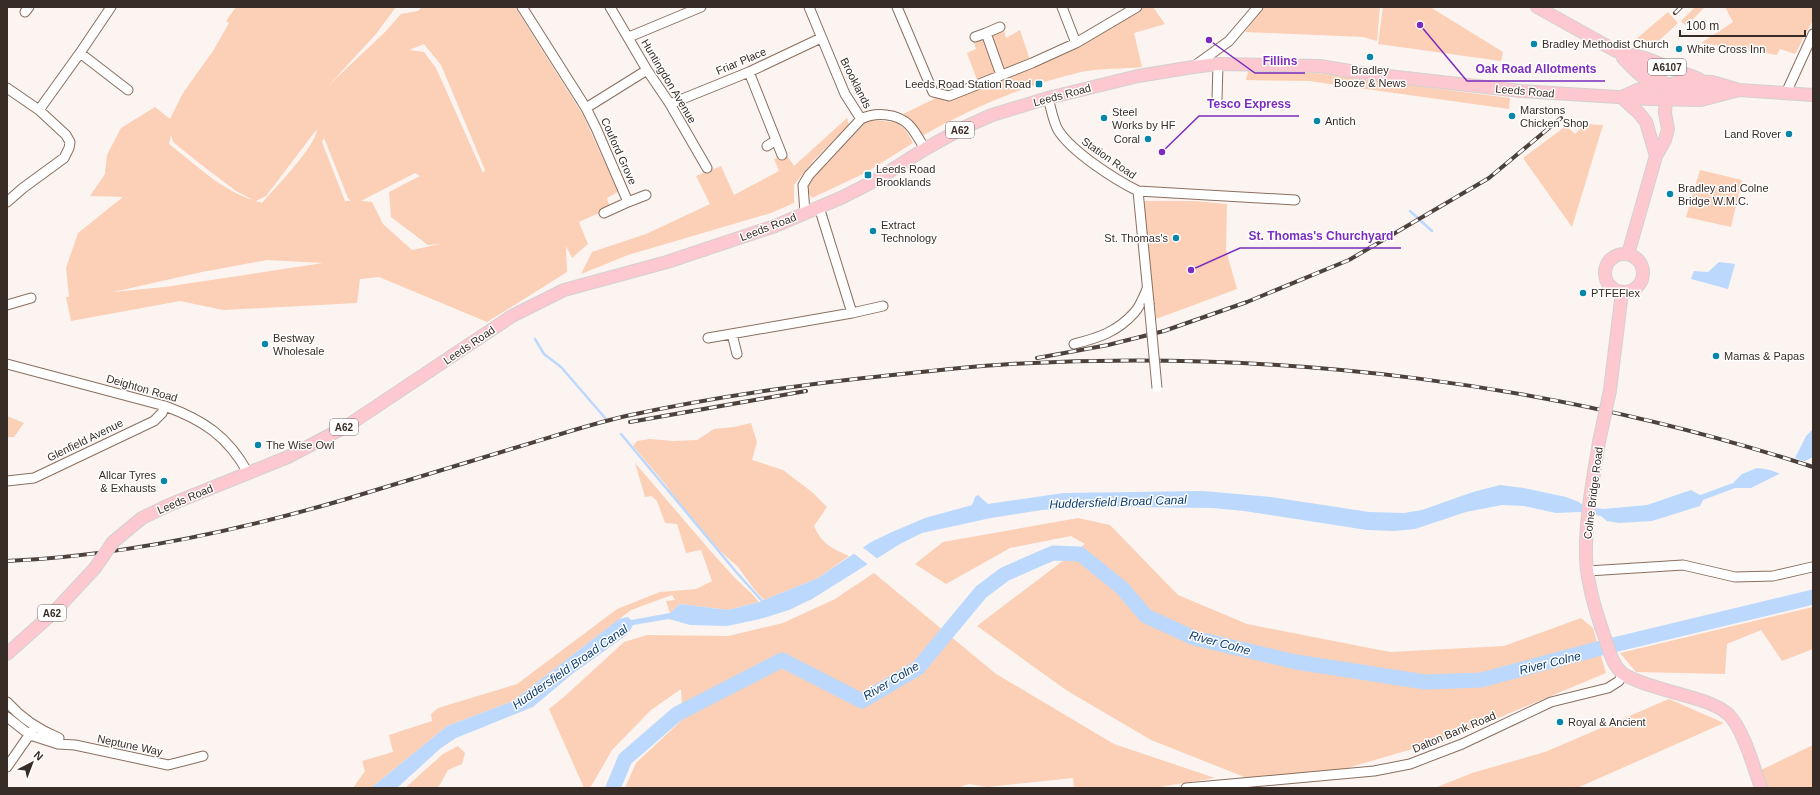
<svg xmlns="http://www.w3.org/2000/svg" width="1820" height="795" viewBox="0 0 1820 795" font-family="Helvetica,sans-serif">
  <rect width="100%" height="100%" fill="#fbf4f1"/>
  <!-- green -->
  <path fill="#fbd0b6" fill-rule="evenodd" d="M 236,7 L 396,7 L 376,34 L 329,85 L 384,33 L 401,14 L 418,11 L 422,7 L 515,7 L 583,115 L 618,192 L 607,198 L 610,208 L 579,222 L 588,244 L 572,258 L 566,246 L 567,272 L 487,322 L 379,277 L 360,279 L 357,303 L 223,310 L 180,301 L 71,321 L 66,297 L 69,297 L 66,268 L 78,233 L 123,197 L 90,196 L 105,174 L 107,155 L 121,128 L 155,107 L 170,119 L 183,93 L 213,51 L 229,23 L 226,21 ZM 424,44 L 441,65 L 485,170 L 483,173 L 436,68 L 424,52 L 409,50 ZM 317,129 C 316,146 275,188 262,203 L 256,201 L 266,196 ZM 171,135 L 173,142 L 203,166 L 236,191 L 253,200 C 221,190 195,164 169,144 ZM 324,138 L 348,198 L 351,201 L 345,201 L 322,142 ZM 415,173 L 420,176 L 389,192 L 391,217 L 428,245 L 440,244 L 412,250 L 383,224 L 372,202 L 361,201 ZM 267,260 L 323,263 L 165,287 L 113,292 L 202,272 Z
    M 1144,7 L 1153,7 L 1165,24 L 1134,33 L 1142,67 C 1123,69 1101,68 1081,72 C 1025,85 972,108 922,136 C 913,130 915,121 903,114 L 936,98 L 954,98 L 980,88 L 967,53 L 976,49 L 972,37 L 1002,23 L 1006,38 L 1020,30 L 1030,60 L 1035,67 L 1078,48 Z
    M 1263,7 L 1380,7 L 1377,41 L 1363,37 L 1245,32 Z
    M 1383,7 L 1430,7 L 1503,52 L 1501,61 L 1378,44 Z
    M 1695,7 L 1705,7 L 1686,26 L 1681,21 Z
    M 1725,7 L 1813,7 L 1813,20 L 1795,54 L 1780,49 L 1777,55 L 1701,43 L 1733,22 Z
    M 1668,12 L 1678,23 L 1651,48 L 1635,40 Z
    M 1248,71 L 1316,73 L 1510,98 L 1509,109 L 1309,81 L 1246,80 Z
    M 847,118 L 849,125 L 814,160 L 794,185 L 794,203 L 771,213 L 628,255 L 581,274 L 592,252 L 646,234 L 710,204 L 696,176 L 721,166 L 734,195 L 779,171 L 774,159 L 786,154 L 794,166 Z
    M 873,120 C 898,123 901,119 913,143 L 865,173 L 812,198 C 805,190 808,185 812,176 L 864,123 Z
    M 1585,124 L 1603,125 L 1572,227 L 1523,158 L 1566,126 L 1575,134 Z
    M 1700,170 L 1742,180 L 1731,227 L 1686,217 Z
    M 1142,201 L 1195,201 L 1227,204 L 1226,250 L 1237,289 L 1156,319 Z
    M 7,416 L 24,423 L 14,437 L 7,437 Z
    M 751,423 L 757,442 L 752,460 L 783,470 L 812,492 L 827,507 L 814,526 C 822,544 831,548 849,556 L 818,578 L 764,600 L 754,589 L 738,567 L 720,551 L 681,506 L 666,485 L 633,446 L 637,441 L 650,439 L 673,441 L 697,440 L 714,429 L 734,427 Z
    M 635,463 L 714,555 L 736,579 L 753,595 L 759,602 L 728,610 L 680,604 L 670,613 L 666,601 L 675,600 L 672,595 L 631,610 L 513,701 L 447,726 L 371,788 L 353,788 L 365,771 L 362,761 L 393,752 L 389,735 L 432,721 L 431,714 L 438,708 L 517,684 L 617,609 L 660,592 L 696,589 L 712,581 L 701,550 L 686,553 L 677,524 L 665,523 L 657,501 L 652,496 L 645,497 Z
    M 1078,518 L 1110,525 L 1178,595 L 1247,624 L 1390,652 L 1504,646 L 1581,618 L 1593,628 L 1606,673 L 1450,738 L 1337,771 L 1247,778 L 1151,740 L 1066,690 L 977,626 L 1085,544 L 1071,536 L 1010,548 L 946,584 L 915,564 L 943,542 Z
    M 874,573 L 996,674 L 1114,744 L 1215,778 L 1153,788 L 1074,788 L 1073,778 L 987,787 L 969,784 L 957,788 L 625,788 L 636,763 L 683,719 L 681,689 L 651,710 L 612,750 L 590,788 L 584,788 L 549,709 L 564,697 L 624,642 L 647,635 L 728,636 L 783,623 L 835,599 Z
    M 1813,607 L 1813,649 L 1782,661 L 1761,630 L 1727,644 L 1725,674 L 1636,672 L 1620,653 Z
    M 1669,699 L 1724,723 L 1577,788 L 1435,788 L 1472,773 L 1545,752 Z
    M 1813,745 L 1813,788 L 1766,788 L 1761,770 Z
    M 458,746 L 465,753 L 462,764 L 448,770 L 438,788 L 405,788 L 443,754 Z"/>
  <!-- water -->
  <path fill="#bcd9fd" d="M 1719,262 L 1735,264 L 1728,289 L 1691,279 L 1694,271 L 1708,272 Z
    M 1813,429 L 1813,457 L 1751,488 L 1735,488 L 1703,500 L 1700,506 L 1652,521 L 1619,523 L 1607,521 L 1601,516 L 1579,512 L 1556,513 L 1524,506 L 1502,505 L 1466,512 L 1415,529 L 1394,531 L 1367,530 L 1244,511 L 1212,508 L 1121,507 L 1042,510 L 991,518 L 922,533 L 900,544 L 812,599 L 789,610 L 760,619 L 727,626 L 690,625 L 669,619 L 633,625 L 628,634 L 571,675 L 533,707 L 456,738 L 441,748 L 397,788 L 371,788 L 447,726 L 513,701 L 619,619 L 628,617 L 631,620 L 670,613 L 680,604 L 728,610 L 759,602 L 818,578 L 871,542 L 892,532 L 925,518 L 972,505 L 975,497 L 978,495 L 988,504 L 1063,493 L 1203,491 L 1271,497 L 1369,512 L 1404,513 L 1422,510 L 1473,492 L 1500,485 L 1524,488 L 1566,497 L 1579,502 L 1584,506 L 1603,509 L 1647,505 L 1691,490 L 1700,495 L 1733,483 L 1742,474 L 1757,468 L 1773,470 L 1795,458 L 1806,436 Z"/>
  <!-- pier -->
  <path fill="#fbf4f1" d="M 1792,457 L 1806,462 L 1784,475 L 1767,469 L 1773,468 Z
    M 861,546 L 879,560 L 870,566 L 852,552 Z"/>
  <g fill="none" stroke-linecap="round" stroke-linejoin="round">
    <!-- stream -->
    <path stroke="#bcd9fd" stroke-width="2.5" d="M 1410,211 L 1432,231
      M 535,339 L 544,354 L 561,367 L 606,419
      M 621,434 L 737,573 L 764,603"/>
    <!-- river -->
    <path stroke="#bcd9fd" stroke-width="15" d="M 613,788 L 625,759 L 677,714 L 782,660 L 862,701 L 918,668 L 981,592 L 1005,574 L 1053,553 L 1080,554 L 1122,588 L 1146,616 L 1194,638 L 1296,662 L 1425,682 L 1481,680 L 1601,648 L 1813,597"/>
    <!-- minor casing -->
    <g stroke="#8a6f5f" stroke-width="11">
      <path id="minor" d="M 522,7 L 586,108 L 596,128 L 628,202 L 604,213
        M 610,7 L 647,70 L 670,104 L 707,168
        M 809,7 L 845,94 L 861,119
        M 897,7 L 933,92 L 949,96 L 1032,63 L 1076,43 L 1137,7
        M 1062,7 L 1076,43
        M 25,12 L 29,7
        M 1000,27 L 986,33 L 1001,75
        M 629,37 L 701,7
        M 975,37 L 986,33
        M 80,53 L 128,90
        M 1193,67 L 1229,41 L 1258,7
        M 749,72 L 782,155
        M 7,88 L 39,110 L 80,53 L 111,7
        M 1786,93 L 1813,34
        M 1048,98 C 1051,108 1053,121 1058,130 C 1072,152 1114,179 1138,191 L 1149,303
        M 1217,100 L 1218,64
        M 670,104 L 749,72 L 821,38
        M 586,108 L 647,70
        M 767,146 L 776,140
        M 1138,191 L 1295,200
        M 7,202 L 23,188 L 64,158 L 69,148 L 70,142 L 66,135 L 39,110
        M 628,202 L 646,195
        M 805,213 L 803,185 L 809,175 L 861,119 C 875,112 897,113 909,125 C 915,131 920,141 925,149
        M 7,305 L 31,298
        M 852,313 L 883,306
        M 732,334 L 737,354
        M 708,338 L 852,313 L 819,207
        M 1074,344 C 1098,338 1117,332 1134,313 C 1140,307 1144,296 1147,289
        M 7,364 L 165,406 C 203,420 228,436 248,473
        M 7,481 L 34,478 L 154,421 L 162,413 L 165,406
        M 1588,571 L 1683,565 L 1735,577 L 1773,576 L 1812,567
        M 7,702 C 22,719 39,730 59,738
        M 7,717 L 30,735 L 58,744 L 75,745 L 168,765 L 203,756
        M 7,767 L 32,731
        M 1186,788 L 1374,771 L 1410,764 L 1462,744 L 1551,702 L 1608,688 L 1619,681 L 1623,674"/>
    </g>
    <!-- major casing -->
    <g stroke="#d3d1cf" stroke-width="14">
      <path id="major" d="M 1537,7 L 1616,51 L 1645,58 L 1699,79
        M 1623,58 C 1632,67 1642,79 1654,83 C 1674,91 1698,89 1718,94
        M 1624,96 L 1637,90 L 1689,81 L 1712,82 L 1739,90 L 1813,95
        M 1621,97 L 1639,113 L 1646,122 L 1656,156
        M1605 273a19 19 0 1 1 38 0a19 19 0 1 1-38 0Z
        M 1628,254 L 1656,156 L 1665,140 L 1668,129 L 1665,113 L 1666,100 L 1662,81 L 1654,73 L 1630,55
        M 1610,390 L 1622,292
        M 1599,442 C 1593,480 1585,519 1586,558 C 1587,584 1596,613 1605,638 C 1609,650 1612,664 1622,673 C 1638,685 1685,694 1706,702 C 1714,705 1721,708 1728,714 C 1743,728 1754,768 1761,788
        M 113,542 L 142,518 L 169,505 L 288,457 L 347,426 L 512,316 L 564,290 L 667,262 L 775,226 L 843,197 L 876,180 L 925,149 L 963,128 L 992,115 L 1048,98 L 1138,76 L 1193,67 L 1218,64 L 1320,66 L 1361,73 L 1521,91 L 1650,99 L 1701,100 L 1739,90
        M 7,654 L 55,611 L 95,568"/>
    </g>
    <!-- minor -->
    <use href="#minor" stroke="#fff" stroke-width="9"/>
    <!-- major -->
    <use href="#major" stroke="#fdc8d0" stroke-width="12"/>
    <!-- rail casing -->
    <g stroke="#4d413c" stroke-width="4">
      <path id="rail" d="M 1675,13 L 1681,7
        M 1037,358 L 1108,345 L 1164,331 L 1247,302 L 1349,260 L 1489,178 L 1561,118
        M 630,422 L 806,391
        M 7,561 C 121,556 233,532 343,500 C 399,483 455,466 511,449 C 549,438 587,425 626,416 C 705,399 784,387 864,378 C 912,373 962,367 1011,364 C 1281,349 1556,383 1813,467"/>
    </g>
    <!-- rail -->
    <use href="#rail" stroke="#fff" stroke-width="2.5" stroke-dasharray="8" stroke-linecap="butt"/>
    <!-- minor-bridge casing -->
    <g stroke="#8a6f5f" stroke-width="11" stroke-linecap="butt">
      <path id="minor-bridge" d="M 1149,303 L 1157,388"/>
    </g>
    <!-- major-bridge casing -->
    <g stroke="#d3d1cf" stroke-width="14" stroke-linecap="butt">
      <path id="major-bridge" d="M 1599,442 L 1610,390
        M 95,568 L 113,542"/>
    </g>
    <!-- minor-bridge -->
    <use href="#minor-bridge" stroke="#fff" stroke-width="9"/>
    <!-- major-bridge -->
    <use href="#major-bridge" stroke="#fdc8d0" stroke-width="12"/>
  </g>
  <!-- markers -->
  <g fill="#0786a9" stroke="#fff" stroke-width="1.5">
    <circle cx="1534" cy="44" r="4"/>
    <circle cx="1679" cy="49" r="4"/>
    <circle cx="1370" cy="57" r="4"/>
    <rect x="1035" y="80" width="8" height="8" rx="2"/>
    <circle cx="1512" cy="116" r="4"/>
    <circle cx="1104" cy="118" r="4"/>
    <circle cx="1317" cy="121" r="4"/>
    <circle cx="1789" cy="134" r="4"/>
    <circle cx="1148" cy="139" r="4"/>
    <rect x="864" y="171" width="8" height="8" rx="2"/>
    <circle cx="1670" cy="194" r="4"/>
    <circle cx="873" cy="231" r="4"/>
    <circle cx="1176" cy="238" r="4"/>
    <circle cx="1583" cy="293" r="4"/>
    <circle cx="265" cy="344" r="4"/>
    <circle cx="1716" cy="356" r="4"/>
    <circle cx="258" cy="445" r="4"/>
    <circle cx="164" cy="481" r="4"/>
    <circle cx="1560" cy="722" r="4"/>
  </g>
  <g text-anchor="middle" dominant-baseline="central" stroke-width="3" stroke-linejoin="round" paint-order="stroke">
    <!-- shield labels -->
    <g fill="#fff" stroke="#746b67" stroke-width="1">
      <rect x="1648" y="59" width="38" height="16" rx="3"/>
      <rect x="946" y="122" width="28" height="16" rx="3"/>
      <rect x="330" y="419" width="28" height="16" rx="3"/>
      <rect x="38" y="605" width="28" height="16" rx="3"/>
    </g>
    <g font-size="10" font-weight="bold" fill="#382c26">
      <text x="1667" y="67">A6107</text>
      <text x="960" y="130">A62</text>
      <text x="344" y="427">A62</text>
      <text x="52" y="613">A62</text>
    </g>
    <!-- poi labels -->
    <g font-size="11" fill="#382c26" stroke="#fff" text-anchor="start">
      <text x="1542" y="44">Bradley Methodist Church</text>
      <text x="1687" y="49">White Cross Inn</text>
      <text x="1370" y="70" text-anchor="middle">Bradley<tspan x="1370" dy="13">Booze &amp; News</tspan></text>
      <text x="1031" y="84" text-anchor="end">Leeds Road Station Road</text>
      <text x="1520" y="110">Marstons<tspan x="1520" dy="13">Chicken Shop</tspan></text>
      <text x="1112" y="112">Steel<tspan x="1112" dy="13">Works by HF</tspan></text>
      <text x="1325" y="121">Antich</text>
      <text x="1781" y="134" text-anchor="end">Land Rover</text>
      <text x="1140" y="139" text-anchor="end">Coral</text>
      <text x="876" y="169">Leeds Road<tspan x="876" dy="13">Brooklands</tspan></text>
      <text x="1678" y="188">Bradley and Colne<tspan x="1678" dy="13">Bridge W.M.C.</tspan></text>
      <text x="881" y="225">Extract<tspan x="881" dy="13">Technology</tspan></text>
      <text x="1168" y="238" text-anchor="end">St. Thomas's</text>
      <text x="1591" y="293">PTFEFlex</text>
      <text x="273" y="338">Bestway<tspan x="273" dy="13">Wholesale</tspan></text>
      <text x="1724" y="356">Mamas &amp; Papas</text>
      <text x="266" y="445">The Wise Owl</text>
      <text x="156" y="475" text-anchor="end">Allcar Tyres<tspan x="156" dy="13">&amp; Exhausts</tspan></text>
      <text x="1568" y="722">Royal &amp; Ancient</text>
    </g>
    <!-- street labels -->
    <g font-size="11" fill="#382c26" stroke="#fff">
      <text transform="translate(741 61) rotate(-23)">Friar Place</text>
      <text transform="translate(669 81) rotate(59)">Huntingdon Avenue</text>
      <text transform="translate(856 83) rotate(63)">Brooklands</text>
      <text transform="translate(1525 91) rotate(5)">Leeds Road</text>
      <text transform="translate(1062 95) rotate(-15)">Leeds Road</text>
      <text transform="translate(619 151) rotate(66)">Couford Grove</text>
      <text transform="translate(1109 158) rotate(35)">Station Road</text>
      <text transform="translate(768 227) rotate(-21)">Leeds Road</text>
      <text transform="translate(469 345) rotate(-34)">Leeds Road</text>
      <text transform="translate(142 388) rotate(16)">Deighton Road</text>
      <text transform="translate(85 440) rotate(-26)">Glenfield Avenue</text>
      <text transform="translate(1593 493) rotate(-83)">Colne Bridge Road</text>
      <text transform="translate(185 499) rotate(-23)">Leeds Road</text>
      <text transform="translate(1454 732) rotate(-23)">Dalton Bank Road</text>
      <text transform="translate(130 745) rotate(12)">Neptune Way</text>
    </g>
    <!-- water labels -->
    <g font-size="12" font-style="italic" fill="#0c3c70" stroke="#fff">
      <text transform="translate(1118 502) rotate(-2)">Huddersfield Broad Canal</text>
      <text transform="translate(1220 643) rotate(15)">River Colne</text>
      <text transform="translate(1550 663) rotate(-14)">River Colne</text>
      <text transform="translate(570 667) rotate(-35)">Huddersfield Broad Canal</text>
      <text transform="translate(891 681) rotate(-31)">River Colne</text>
    </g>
  </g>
  <!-- callouts -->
  <path fill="none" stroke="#7b2cbf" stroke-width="1.5" d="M1209 40L1255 73H1305M1420 25L1467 81H1605M1162 152L1199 116H1299M1191 270L1240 248H1401"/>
  <g fill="#7b2cbf" stroke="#fff" stroke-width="1.5">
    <circle cx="1209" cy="40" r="4"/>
    <circle cx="1420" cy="25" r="4"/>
    <circle cx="1162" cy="152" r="4"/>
    <circle cx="1191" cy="270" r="4"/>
  </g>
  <g font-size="12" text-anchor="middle" font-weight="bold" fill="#7b2cbf" stroke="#fff" stroke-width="3" stroke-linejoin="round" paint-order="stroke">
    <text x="1280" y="65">Fillins</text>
    <text x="1536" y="73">Oak Road Allotments</text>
    <text x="1249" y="108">Tesco Express</text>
    <text x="1321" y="240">St. Thomas's Churchyard</text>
  </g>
  <!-- border -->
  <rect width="1820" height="795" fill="none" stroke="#382c26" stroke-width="16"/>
  <!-- north arrow -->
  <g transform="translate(32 763) rotate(42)" stroke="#ffffff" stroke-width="3" paint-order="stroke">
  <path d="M0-3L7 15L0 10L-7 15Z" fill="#382c26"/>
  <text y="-6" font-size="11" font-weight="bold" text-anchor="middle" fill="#382c26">N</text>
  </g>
  <!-- scale -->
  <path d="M1680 30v6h125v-6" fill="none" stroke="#382c26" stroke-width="2"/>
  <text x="1686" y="30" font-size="12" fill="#382c26" stroke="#ffffff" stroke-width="3" paint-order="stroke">100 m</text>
</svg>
